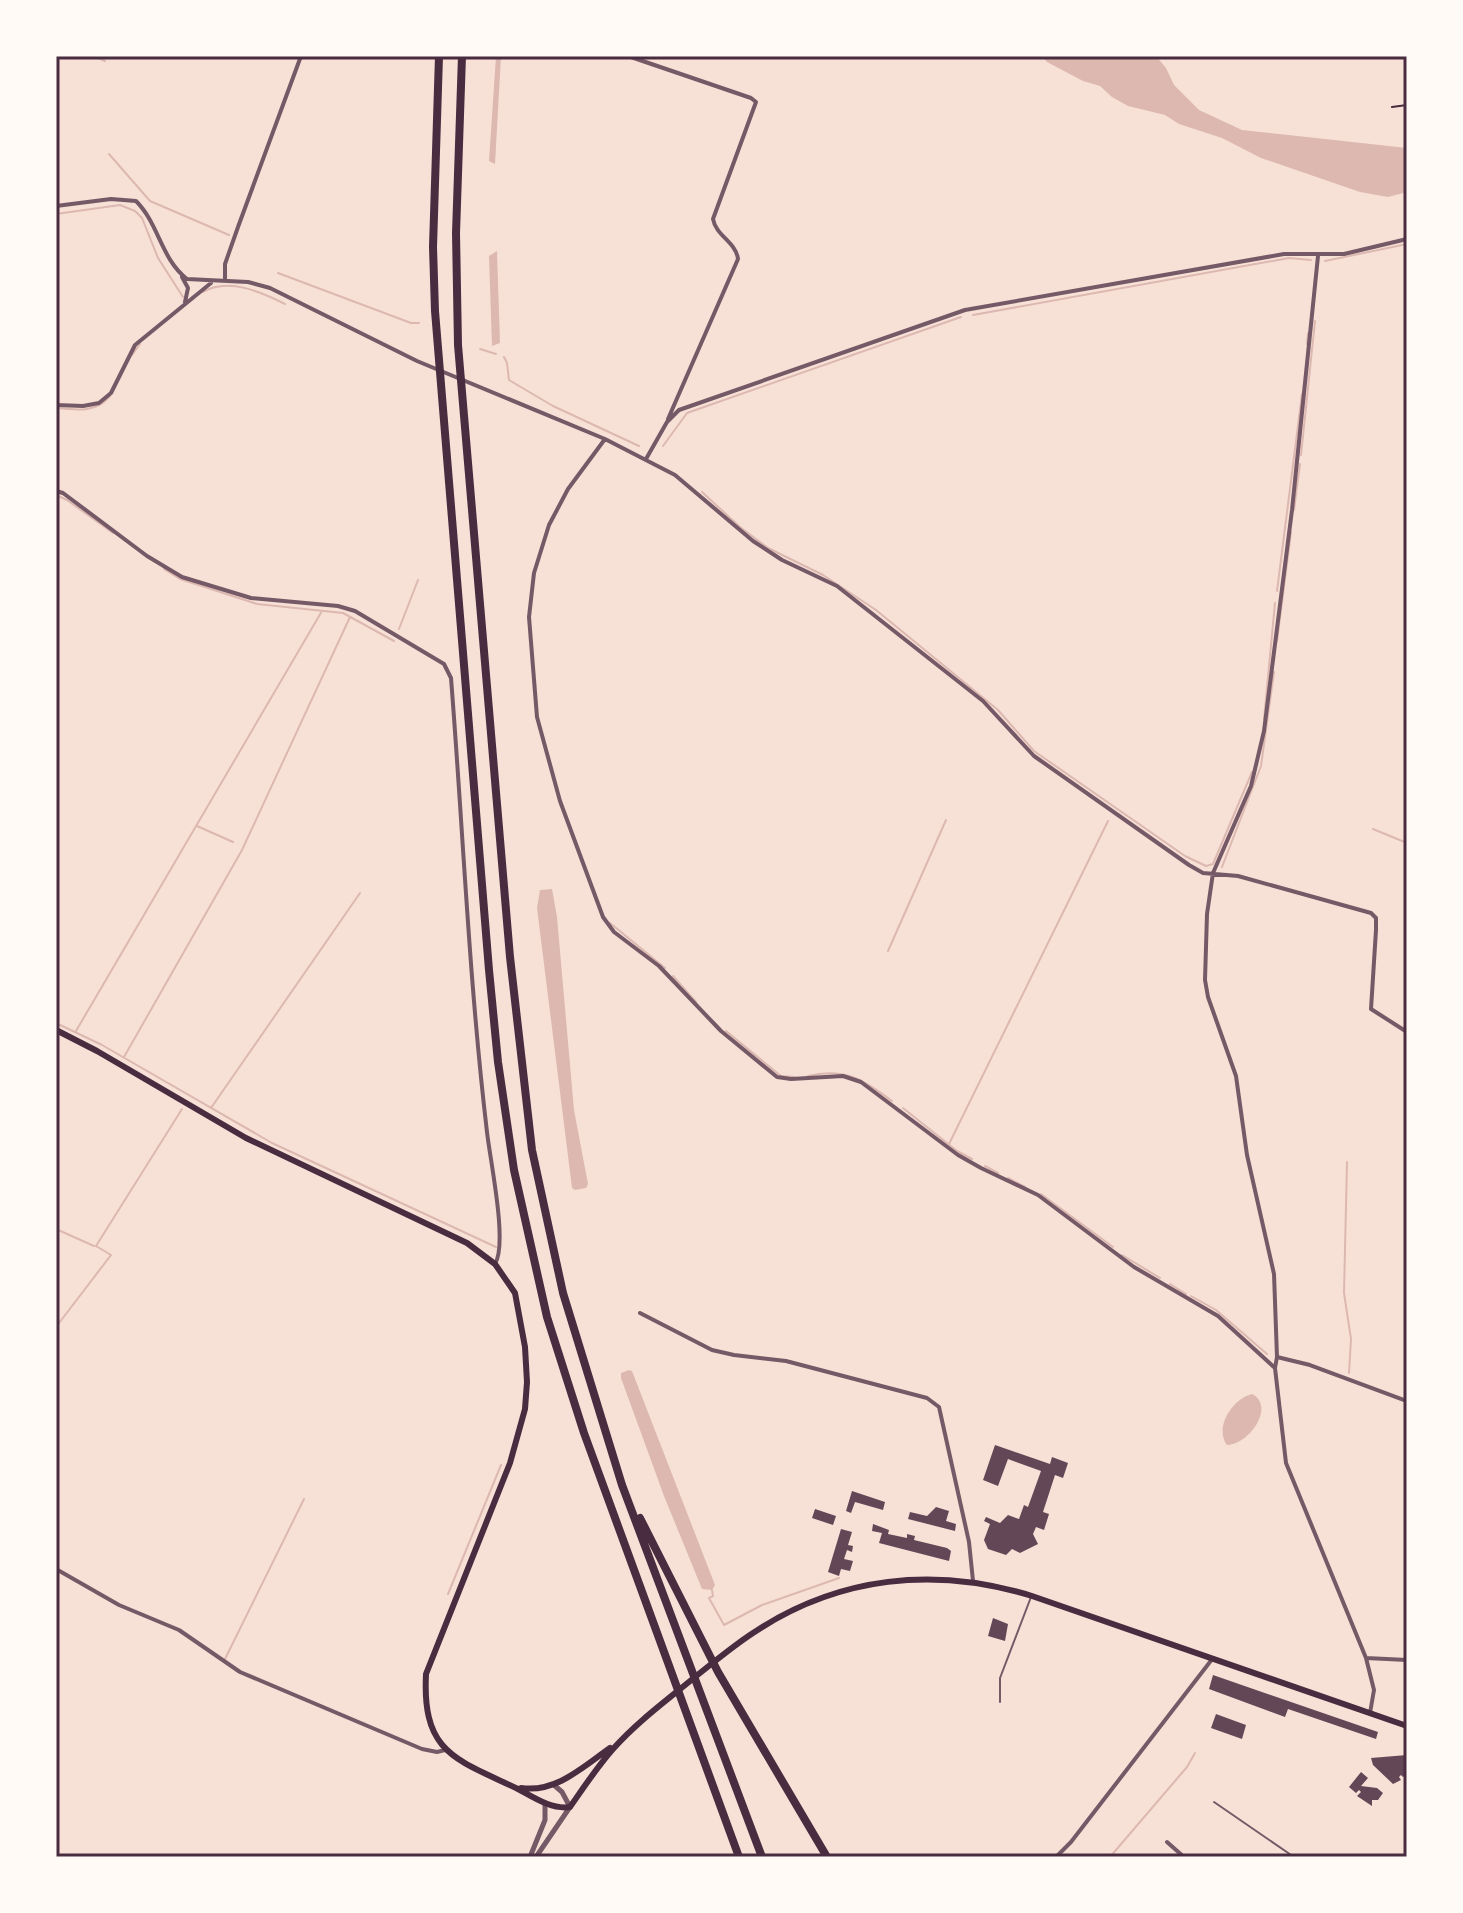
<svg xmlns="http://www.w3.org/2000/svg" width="1463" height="1913" viewBox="0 0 1463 1913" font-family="'Exo 2',sans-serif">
  <rect width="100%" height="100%" fill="#f7e1d7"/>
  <!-- water -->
  <path fill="#dcb8b0" d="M 496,56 L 501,56 L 495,164 L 489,161 Z
    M 1042,56 L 1156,56 L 1166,68 L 1174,85 L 1199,110 L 1242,130 L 1407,148 L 1407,192 L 1388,197 L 1360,192 L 1261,158 L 1222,138 L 1179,124 L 1165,115 L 1128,106 L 1112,97 L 1100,86 L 1083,81 L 1047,62 Z
    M 497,251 L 500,343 L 492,346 L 489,256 Z
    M 552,889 L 557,917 L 574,1110 L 588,1184 L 586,1188 L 575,1190 L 572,1188 L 537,908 L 540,890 Z
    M 629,1370 L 632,1371 L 715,1585 L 712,1590 L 702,1589 L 664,1496 L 621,1378 L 621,1373 Z
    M 1252,1394 C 1276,1406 1249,1445 1227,1445 C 1214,1428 1232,1399 1252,1394 Z"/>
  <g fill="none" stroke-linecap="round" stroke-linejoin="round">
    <!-- stream -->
    <path stroke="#dcb8b0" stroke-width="2" d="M 94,56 L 105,61
      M 109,154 L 150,201 L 229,235
      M 56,214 L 120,205 L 135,211 L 142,218 L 158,258 L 183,297
      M 1325,261 L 1407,244
      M 278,273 L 411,323 L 419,323
      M 203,292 C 228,277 261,292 285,304
      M 973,315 L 1289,258 L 1311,260
      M 1307,344 L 1308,333
      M 480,349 L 496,354
      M 132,355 L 140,344
      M 504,357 L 507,363 L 509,380 L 553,406 L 639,446
      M 56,408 C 77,410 96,413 110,396
      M 663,446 L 687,413 L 961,317
      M 1301,455 L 1315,321
      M 702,492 L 740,527 L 768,548 L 823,575 L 876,610 L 998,710 L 1034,751 L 1185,856 L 1206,866 L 1213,864 L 1252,772
      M 56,495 L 67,500 L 113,533
      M 1294,510 L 1300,464
      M 164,569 L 180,579 L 257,604 L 343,613 L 394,641
      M 1277,591 L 1302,394
      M 399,629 L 418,580
      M 1277,641 L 1291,532
      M 1264,719 L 1275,603
      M 197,826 L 233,842
      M 1373,829 L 1407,843
      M 1222,867 L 1261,766 L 1274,672
      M 610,923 L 665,968
      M 888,951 L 946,820
      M 673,976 L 696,1002
      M 56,1023 L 102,1045 L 272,1143 L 496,1247
      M 76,1031 L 322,611
      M 726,1031 L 781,1076 L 794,1077
      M 124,1057 L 242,850 L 350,617
      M 808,1076 C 844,1067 864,1080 892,1101
      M 211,1108 L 360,893
      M 903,1108 L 957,1151 L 972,1159
      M 949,1144 L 1108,821
      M 1347,1162 L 1344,1293 L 1351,1339 L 1349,1373
      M 985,1166 L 998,1173
      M 1008,1178 L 1025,1187
      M 1041,1194 L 1113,1247
      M 56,1229 L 94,1246
      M 1122,1255 L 1160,1278
      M 1170,1284 L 1186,1294
      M 1191,1296 L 1216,1310 L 1267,1354
      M 56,1327 L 111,1255 L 96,1246 L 182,1109
      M 712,1590 L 713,1596 L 709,1598 L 724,1625 L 762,1605 L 839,1578
      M 448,1594 L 501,1465
      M 225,1659 L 304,1499
      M 1110,1857 L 1187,1767 L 1195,1753"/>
  </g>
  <!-- building -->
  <path fill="#644757" d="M 995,1445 L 1050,1464 L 1052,1457 L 1068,1463 L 1063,1478 L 1055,1475 L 1043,1512 L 1049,1514 L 1044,1530 L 1036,1527 L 1033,1534 L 1038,1544 L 1020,1553 L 1012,1549 L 1006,1555 L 988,1549 L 984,1540 L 990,1524 L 984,1521 L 986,1517 L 1000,1523 L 1008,1515 L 1019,1519 L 1024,1505 L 1028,1507 L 1041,1471 L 1008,1459 L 998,1486 L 983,1480 Z
    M 852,1491 L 885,1502 L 883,1510 L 855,1502 L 851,1513 L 846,1511 Z
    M 936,1507 L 949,1511 L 946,1521 L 956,1524 L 955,1531 L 908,1519 L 910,1512 L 927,1516 Z
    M 815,1509 L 836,1516 L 833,1525 L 812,1518 Z
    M 873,1524 L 889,1530 L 888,1534 L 907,1538 L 907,1534 L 915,1536 L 914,1540 L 947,1548 L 951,1551 L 949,1561 L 879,1543 L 882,1533 L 872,1531 Z
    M 841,1529 L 852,1532 L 848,1545 L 853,1546 L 852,1552 L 847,1550 L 844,1559 L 853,1561 L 850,1571 L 841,1569 L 839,1576 L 828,1572 Z
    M 993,1618 L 1008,1624 L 1005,1641 L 988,1636 Z
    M 1213,1675 L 1378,1732 L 1376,1739 L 1288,1709 L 1285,1717 L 1209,1689 Z
    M 1216,1714 L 1246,1725 L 1242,1739 L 1211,1728 Z
    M 1407,1755 L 1407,1774 L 1403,1777 L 1401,1775 L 1399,1777 L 1401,1780 L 1393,1784 L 1373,1765 L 1371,1758 Z
    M 1361,1772 L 1368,1778 L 1361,1786 L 1377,1788 L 1383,1793 L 1378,1800 L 1372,1800 L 1372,1806 L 1357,1796 L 1361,1792 L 1359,1790 L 1356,1793 L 1349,1787 Z"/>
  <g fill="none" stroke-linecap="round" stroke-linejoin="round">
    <!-- path -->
    <path stroke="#4a2c40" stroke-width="2" d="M 1392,107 L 1407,105"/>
    <!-- service -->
    <path stroke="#755966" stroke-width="2" d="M 1000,1702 L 1000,1678 L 1031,1597
      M 1214,1802 L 1294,1857"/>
    <!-- minor -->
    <path stroke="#755966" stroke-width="4" d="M 628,56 L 751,98 L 756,102 L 713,219 C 716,236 736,242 738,259 L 668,419
      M 56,206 L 111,199 L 136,201 C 159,224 161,259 187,279 L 248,282 L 270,288 L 417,361 L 605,439 L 675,475 L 753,541 L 782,560 L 837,586 L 983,701 L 1034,756 L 1189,865 L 1203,873 L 1238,876 L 1371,913 L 1376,918 L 1376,930 L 1371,1009 L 1407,1032
      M 1318,256 L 1292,510 L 1264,731 L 1251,786 L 1213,873 L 1207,914 L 1205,980 L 1208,997 L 1236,1076 L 1247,1155 L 1274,1274 L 1277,1357 L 1275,1368 L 1286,1463 L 1366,1658 L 1374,1690 L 1370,1713
      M 182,277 L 188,288 L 185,302
      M 225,280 L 225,264 L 238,227 L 301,56
      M 56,405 L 83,406 L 99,403 L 111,393 L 135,345 L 211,283
      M 605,439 L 568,489 L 549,525 L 534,573 L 529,617 L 537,717 L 560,801 L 603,917 L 614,932 L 659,966 L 721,1031 L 777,1077 L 791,1079 L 843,1076 L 861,1082 L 958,1155 L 981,1168 L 1038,1195 L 1134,1267 L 1218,1316 L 1275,1368
      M 646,459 L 667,422 L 679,410 L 965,310 L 1284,254 L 1344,254 L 1407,239
      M 56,491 L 63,493 L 147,556 L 182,577 L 251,598 L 338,606 L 355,611 L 444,664 L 451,678 C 463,829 469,981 487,1132 C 490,1160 508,1243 495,1264
      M 640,1313 L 712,1350 L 734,1355 L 786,1361 L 927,1398 L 939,1407 L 969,1542 L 973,1581
      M 1277,1357 L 1310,1365 L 1407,1401
      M 56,1569 L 119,1605 L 179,1630 L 240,1672 L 422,1749 L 437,1752 L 445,1750
      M 1366,1658 L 1407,1660
      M 1167,1842 L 1184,1857
      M 1056,1857 L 1071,1842 L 1213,1658"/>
    <!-- tertiary -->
    <path stroke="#755966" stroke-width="5" d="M 530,1857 L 545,1820 L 545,1803
      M 536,1857 L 570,1807 L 562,1792 L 554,1785"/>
    <!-- secondary -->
    <path stroke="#4a2c40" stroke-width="6" d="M 56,1030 L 97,1051 L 246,1138 L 467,1243 L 495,1264 L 515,1293 L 525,1347 L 527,1382 L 525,1409 L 510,1463 L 426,1674 C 422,1754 456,1759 518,1789 C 533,1797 552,1810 570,1807 C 584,1787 597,1767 613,1749 C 637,1722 667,1700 695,1677 C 714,1662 733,1646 753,1633 C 838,1576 935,1566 1032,1596 L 1407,1726
      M 521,1788 C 556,1793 583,1767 610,1748"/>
    <!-- motorway -->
    <path stroke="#4a2c40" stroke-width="8" d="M 439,56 L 433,247 L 435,311 L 489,970 L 498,1062 L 514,1170 L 547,1317 L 584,1433 L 739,1857
      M 462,56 L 456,233 L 458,345 L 510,957 L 532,1150 L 563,1293 L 622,1485 L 762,1857
      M 640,1518 L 718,1672 L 827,1857"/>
  </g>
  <!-- border -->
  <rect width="1463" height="1913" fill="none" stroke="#fffaf5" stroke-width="116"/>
  <rect x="58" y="58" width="1347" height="1797" fill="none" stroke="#4a2c40" stroke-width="3"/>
</svg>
